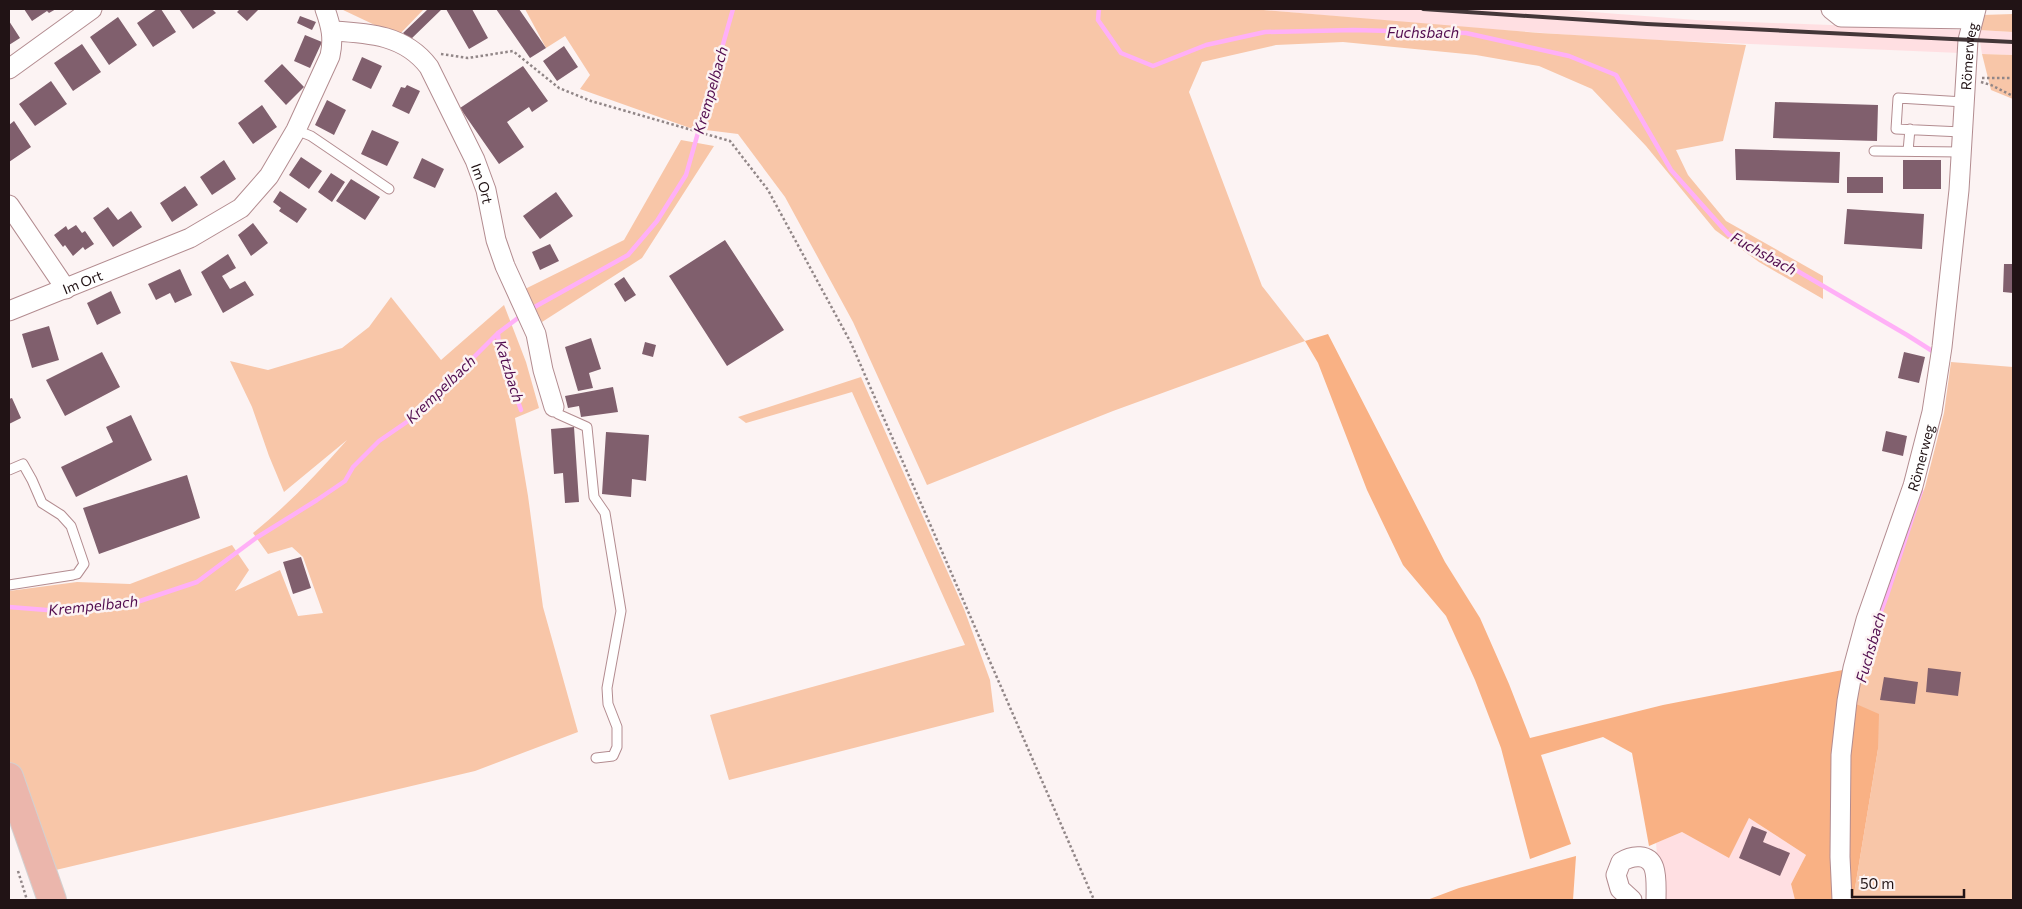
<svg xmlns="http://www.w3.org/2000/svg" width="2022" height="909" viewBox="0 0 2022 909" font-family="Commissioner,sans-serif">
  <rect width="100%" height="100%" fill="#fcf3f3"/>
  <!-- built -->
  <path fill="#ffdfe2" d="M 1252,9 L 1554,9 L 1696,20 L 1961,30 L 1960,53 L 1611,38 L 1436,25 Z
    M 1978,30 L 2013,32 L 2013,55 L 1982,54 Z
    M 1749,818 L 1806,855 L 1791,884 L 1795,900 L 1661,900 L 1656,843 L 1682,832 L 1729,857 Z"/>
  <!-- green -->
  <path fill="#f8c6a8" d="M 341,9 L 424,9 L 398,36 Z
    M 525,9 L 1252,9 L 1540,33 L 1746,45 L 1723,141 L 1676,150 L 1688,175 L 1726,221 L 1823,276 L 1823,299 L 1759,262 L 1715,230 L 1646,146 L 1592,89 L 1539,66 L 1476,55 L 1343,42 L 1276,45 L 1202,62 L 1189,92 L 1262,286 L 1305,341 L 1113,411 L 927,485 L 853,322 L 785,197 L 738,134 L 690,128 L 580,89 L 590,75 L 565,36 L 546,48 Z
    M 2013,14 L 2013,32 L 1978,30 L 1982,15 Z
    M 1982,54 L 2013,55 L 2013,99 L 1991,90 Z
    M 681,140 L 714,146 L 642,258 L 542,322 L 525,289 L 624,240 Z
    M 391,297 L 441,360 L 504,305 L 526,362 L 539,408 L 515,418 L 528,496 L 543,607 L 578,732 L 475,771 L 43,873 L 9,777 L 9,591 L 77,582 L 130,584 L 232,545 L 249,570 L 235,591 L 280,570 L 298,616 L 323,613 L 303,557 L 292,547 L 268,554 L 253,533 C 288,505 318,473 347,440 L 284,492 L 269,456 L 252,407 L 230,361 L 268,370 L 342,348 L 369,327 Z
    M 1951,362 L 2013,367 L 2013,900 L 1853,900 L 1878,749 L 1847,701 L 1853,668 L 1925,487 L 1944,413 Z
    M 861,377 L 964,609 L 990,680 L 994,712 L 729,780 L 710,715 L 965,645 L 852,392 L 746,423 L 738,417 Z"/>
  <!-- forest -->
  <path fill="#f9b184" d="M 1328,334 L 1445,562 L 1480,618 L 1509,684 L 1530,738 L 1663,705 L 1853,668 L 1847,700 L 1879,714 L 1878,749 L 1853,900 L 1795,900 L 1791,884 L 1806,855 L 1749,818 L 1729,858 L 1682,832 L 1649,846 L 1632,753 L 1603,737 L 1541,755 L 1571,844 L 1530,859 L 1501,748 L 1475,680 L 1446,616 L 1403,565 L 1367,490 L 1318,363 L 1305,341 Z
    M 1576,856 L 1573,900 L 1427,900 L 1459,888 Z"/>
  <g fill="none" stroke-linecap="round" stroke-linejoin="round">
    <!-- stream -->
    <path stroke="#ffb0f7" stroke-width="4.5" d="M 1099,9 L 1098,20 L 1121,53 L 1153,66 L 1206,45 L 1265,32 L 1354,30 L 1466,33 L 1569,56 L 1616,75 L 1671,170 L 1729,235 L 1748,242 L 1907,335 L 1937,354
      M 531,309 L 628,255 L 657,221 L 686,175 L 733,9
      M 498,333 L 499,347 L 521,410
      M 9,607 L 59,611 L 137,602 L 197,582 L 256,538 L 317,500 L 345,481 L 353,467 L 379,441 L 414,417 L 498,333 L 522,315
      M 1868,647 L 1887,595 L 1921,491"/>
  </g>
  <!-- building -->
  <path fill="#805f6d" d="M 24,9 L 56,9 L 49,13 L 47,11 L 32,21 Z
    M 157,9 L 161,9 L 176,32 L 153,47 L 137,23 Z
    M 179,9 L 212,9 L 216,13 L 193,29 Z
    M 240,9 L 259,9 L 247,21 L 237,12 Z
    M 428,9 L 442,9 L 410,40 L 403,33 Z
    M 446,9 L 472,9 L 488,38 L 469,49 Z
    M 496,9 L 519,9 L 546,48 L 530,58 Z
    M 300,16 L 316,22 L 312,30 L 297,23 Z
    M 118,17 L 137,45 L 109,65 L 90,37 Z
    M 9,21 L 20,38 L 9,45 Z
    M 305,35 L 322,42 L 310,68 L 294,61 Z
    M 82,44 L 101,72 L 73,91 L 54,63 Z
    M 564,46 L 578,67 L 557,81 L 543,61 Z
    M 362,57 L 382,66 L 371,89 L 352,80 Z
    M 282,64 L 304,87 L 286,105 L 264,81 Z
    M 523,66 L 548,101 L 532,112 L 529,107 L 507,122 L 524,147 L 499,164 L 460,108 Z
    M 51,81 L 67,104 L 35,126 L 19,104 Z
    M 407,85 L 420,91 L 409,114 L 392,106 L 401,87 L 405,88 Z
    M 327,100 L 346,110 L 334,135 L 315,125 Z
    M 1775,102 L 1878,105 L 1877,141 L 1773,138 Z
    M 262,105 L 277,127 L 253,144 L 238,123 Z
    M 14,121 L 31,147 L 9,162 L 9,125 Z
    M 372,130 L 399,142 L 387,166 L 361,154 Z
    M 1735,149 L 1840,152 L 1839,183 L 1736,180 Z
    M 301,157 L 322,171 L 309,189 L 289,175 Z
    M 422,158 L 444,169 L 435,188 L 413,178 Z
    M 224,160 L 236,179 L 212,195 L 200,177 Z
    M 1903,160 L 1941,160 L 1941,189 L 1903,189 Z
    M 331,173 L 345,182 L 332,202 L 318,192 Z
    M 1847,177 L 1883,177 L 1883,193 L 1847,193 Z
    M 351,179 L 380,197 L 365,220 L 336,201 Z
    M 185,186 L 198,205 L 172,222 L 160,203 Z
    M 280,191 L 307,209 L 297,223 L 279,211 L 281,208 L 273,202 Z
    M 556,192 L 573,216 L 540,239 L 523,216 Z
    M 108,207 L 118,220 L 131,211 L 142,227 L 113,247 L 93,218 Z
    M 1847,209 L 1924,214 L 1922,249 L 1844,244 Z
    M 253,223 L 268,243 L 251,256 L 238,235 Z
    M 76,225 L 82,233 L 85,231 L 94,244 L 85,250 L 83,247 L 73,256 L 65,245 L 63,247 L 54,235 L 66,226 L 68,230 Z
    M 725,240 L 784,330 L 727,366 L 669,276 Z
    M 550,244 L 559,261 L 540,270 L 532,252 Z
    M 228,254 L 236,268 L 222,276 L 230,289 L 245,281 L 254,295 L 223,313 L 201,272 Z
    M 2004,264 L 2013,264 L 2013,293 L 2003,292 Z
    M 180,269 L 192,295 L 175,303 L 170,293 L 156,300 L 148,284 Z
    M 624,277 L 636,295 L 625,302 L 614,284 Z
    M 111,291 L 121,313 L 97,325 L 87,303 Z
    M 49,326 L 59,360 L 32,368 L 22,334 Z
    M 591,338 L 601,369 L 589,373 L 593,388 L 578,391 L 565,347 Z
    M 645,342 L 656,345 L 653,357 L 642,354 Z
    M 102,352 L 120,387 L 65,416 L 46,380 Z
    M 1904,352 L 1925,357 L 1919,383 L 1898,378 Z
    M 613,387 L 618,412 L 581,417 L 579,406 L 568,408 L 565,396 Z
    M 12,398 L 21,418 L 9,424 L 9,399 Z
    M 131,415 L 152,460 L 76,497 L 61,467 L 113,442 L 106,427 Z
    M 574,427 L 579,502 L 565,503 L 563,473 L 554,474 L 551,429 Z
    M 1886,431 L 1907,436 L 1903,456 L 1882,451 Z
    M 606,432 L 649,435 L 646,481 L 632,479 L 631,497 L 602,494 Z
    M 187,475 L 200,518 L 99,554 L 83,508 Z
    M 301,557 L 311,588 L 293,594 L 283,562 Z
    M 1928,668 L 1961,672 L 1958,696 L 1926,692 Z
    M 1884,677 L 1918,682 L 1915,704 L 1880,700 Z
    M 1752,826 L 1767,832 L 1763,842 L 1790,853 L 1780,876 L 1739,858 Z"/>
  <g fill="none" stroke-linecap="round" stroke-linejoin="round">
    <!-- lane casing -->
    <g stroke="#b38c90" stroke-width="11">
      <path id="lane" d="M 296,130 L 311,136 L 389,189
        M 1962,132 L 1896,129 L 1898,98 L 1964,102
        M 1874,151 L 1961,152
        M 1908,151 L 1910,129
        M 554,407 L 558,414 L 587,427 L 594,497 L 605,513 L 621,611 L 607,688 L 608,704 L 617,727 L 617,747 L 613,756 L 596,758
        M 9,470 L 23,464 L 32,480 L 42,503 L 61,515 L 71,526 L 84,564 L 77,574 L 73,575 L 9,585"/>
    </g>
    <!-- street casing -->
    <g stroke="#b38c90" stroke-width="21">
      <g id="street">
        <path d="M 1831,9 L 1841,17 L 1973,19"/>
        <path id="s1" d="M 333,31 C 369,33 405,35 429,67 L 475,160 L 486,190 L 496,240 L 505,266 L 536,334 L 543,370 L 554,407"/>
        <path d="M 9,69 L 92,9"/>
        <path d="M 9,205 L 66,289"/>
        <path id="s2" d="M 9,311 L 190,238 L 241,208 L 269,176 L 296,130 L 330,56 C 334,38 331,26 325,9"/>
        <path d="M 1632,900 L 1620,889 L 1616,875 L 1621,862 C 1632,855 1649,853 1654,868 C 1657,877 1656,891 1656,900"/>
        <path id="s3" d="M 1842,900 L 1840,857 L 1841,755 L 1847,701 L 1853,668 L 1866,620 L 1913,486 L 1932,412 L 1942,347 L 1959,190 L 1968,40 L 1976,9"/>
      </g>
    </g>
    <!-- primary casing -->
    <g stroke="#d3d0d0" stroke-width="30">
      <path id="primary" d="M 9,777 L 52,900"/>
    </g>
    <!-- path -->
    <path stroke="#918687" stroke-width="2.5" stroke-dasharray="2.5 2.5" stroke-linecap="butt" d="M 441,54 L 468,58 L 513,51 L 559,88 L 591,101 L 730,141 L 768,190 L 851,343 L 1094,900
      M 1982,78 L 2013,78
      M 1981,82 L 1991,85 L 2013,96
      M 18,871 L 27,900"/>
    <!-- lane -->
    <use href="#lane" stroke="#fff" stroke-width="9"/>
    <!-- street -->
    <use href="#street" stroke="#fff" stroke-width="19"/>
    <!-- primary -->
    <use href="#primary" stroke="#ebb6ac" stroke-width="28"/>
    <!-- rail -->
    <path stroke="#443739" stroke-width="4" d="M 1423,9 L 1647,24 L 2013,42"/>
  </g>
  <g text-anchor="middle" dominant-baseline="central" stroke-width="5" stroke-linejoin="round" paint-order="stroke">
    <!-- street labels -->
    <g font-size="14" fill="#211315" stroke="#fcf3f3">
      <text stroke="none"><textPath href="#s3" startOffset="859">Römerweg</textPath></text>
      <text stroke="none"><textPath href="#s1" startOffset="235">Im Ort</textPath></text>
      <text stroke="none"><textPath href="#s2" startOffset="79">Im Ort</textPath></text>
      <text stroke="none"><textPath href="#s3" startOffset="454">Römerweg</textPath></text>
    </g>
    <!-- water labels -->
    <g font-size="15" font-style="italic" fill="#520d4f" stroke="#fcf3f3">
      <text x="1423" y="32">Fuchsbach</text>
      <text transform="translate(710 90) rotate(-74)">Krempelbach</text>
      <text transform="translate(1764 253) rotate(29)">Fuchsbach</text>
      <text transform="translate(510 371) rotate(73)">Katzbach</text>
      <text transform="translate(440 389) rotate(-44)">Krempelbach</text>
      <text transform="translate(93 605) rotate(-6)">Krempelbach</text>
      <text transform="translate(1870 647) rotate(-74)">Fuchsbach</text>
    </g>
  </g>
  <!-- border -->
  <rect width="2022" height="909" fill="none" stroke="#211315" stroke-width="20"/>
  <!-- scale -->
  <path d="M1852 889v8h112v-8" fill="none" stroke="#211315" stroke-width="2.5"/>
  <text x="1860" y="889" font-size="15" fill="#211315" stroke="#fcf3f3" stroke-width="4" paint-order="stroke">50 m</text>
</svg>
